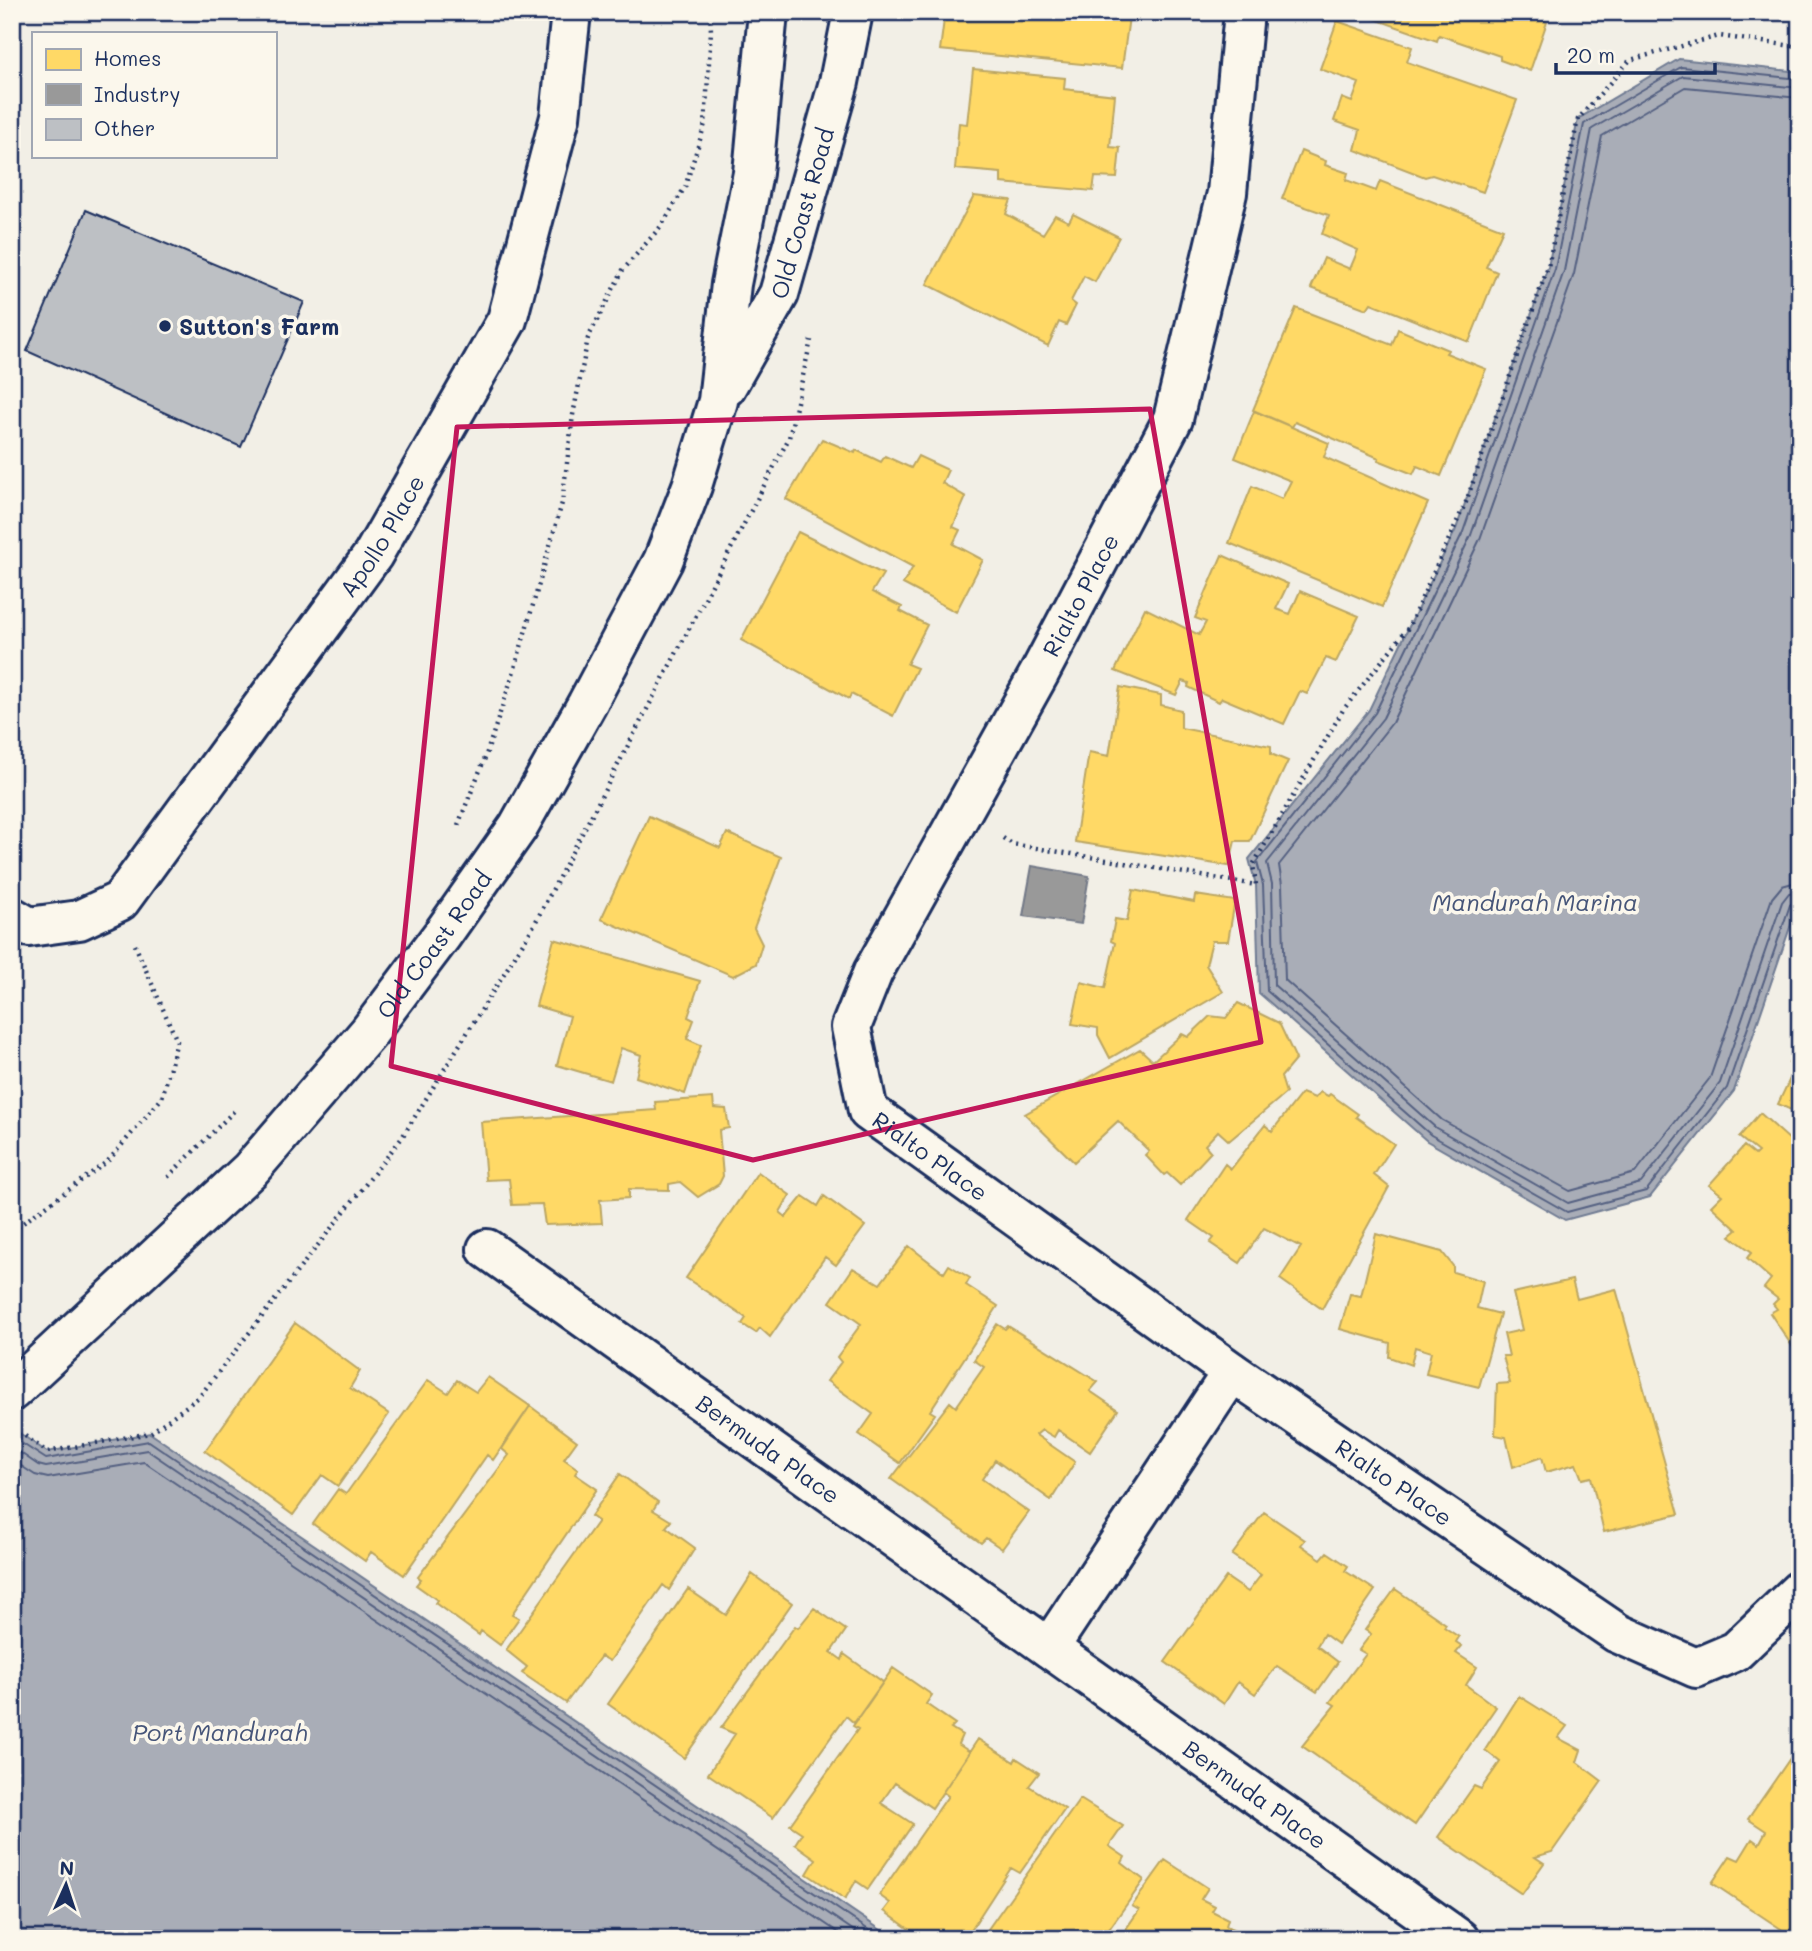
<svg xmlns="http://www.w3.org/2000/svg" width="1812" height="1951" viewBox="0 0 1812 1951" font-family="Mali,sans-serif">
  <rect width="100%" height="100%" fill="#f2efe6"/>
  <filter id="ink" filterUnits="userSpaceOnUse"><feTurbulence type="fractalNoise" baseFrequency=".0143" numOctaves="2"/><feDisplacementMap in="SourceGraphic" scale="14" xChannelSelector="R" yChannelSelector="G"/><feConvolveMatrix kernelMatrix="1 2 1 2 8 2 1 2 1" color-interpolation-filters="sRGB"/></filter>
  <g filter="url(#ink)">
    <!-- water -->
    <path fill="#a9adb7" stroke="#707b93" stroke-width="2" d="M 1679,59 L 1800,72 L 1800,898 L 1734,1091 L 1650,1197 L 1565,1220 L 1427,1141 L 1259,993 L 1256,885 L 1249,859 L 1369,710 L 1456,529 L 1548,267 L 1578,119 Z
      M 12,1428 L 47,1452 L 150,1433 L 894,1939 L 25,1939 L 12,1930 Z"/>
    <!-- homes -->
    <path fill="#ffd966" stroke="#bba664" stroke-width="2" d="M 945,12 L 1107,12 L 1106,14 L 1129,17 L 1122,68 L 940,50 Z
      M 1371,12 L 1537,12 L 1535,17 L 1547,22 L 1530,71 L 1500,60 L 1500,56 L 1439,35 L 1437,41 L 1369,17 Z
      M 1337,21 L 1412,47 L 1407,62 L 1517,100 L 1483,192 L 1432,175 L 1425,177 L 1355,150 L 1360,130 L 1334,121 L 1342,98 L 1352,102 L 1359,83 L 1320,69 Z
      M 973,69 L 1065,78 L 1064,89 L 1115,95 L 1110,147 L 1120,148 L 1117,178 L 1095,177 L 1093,191 L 1001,183 L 1001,173 L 955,169 L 959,123 L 967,124 Z
      M 1301,151 L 1326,161 L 1325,165 L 1348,173 L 1346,180 L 1376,191 L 1380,181 L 1503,229 L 1486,267 L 1497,272 L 1469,342 L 1371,303 L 1367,309 L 1311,288 L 1324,258 L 1350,269 L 1358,250 L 1322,234 L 1329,215 L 1282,199 Z
      M 974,196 L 1011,200 L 1006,214 L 1043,234 L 1055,215 L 1069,222 L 1073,214 L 1119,237 L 1095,282 L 1084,276 L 1071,301 L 1076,305 L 1066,325 L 1059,322 L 1048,346 L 927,284 Z
      M 1296,308 L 1392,345 L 1398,329 L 1448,350 L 1446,353 L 1486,369 L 1441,476 L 1417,466 L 1413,474 L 1378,460 L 1379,458 L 1295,422 L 1292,427 L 1253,410 Z
      M 1254,411 L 1329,443 L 1324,457 L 1428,503 L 1382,607 L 1229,543 L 1252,486 L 1282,499 L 1291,481 L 1235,458 Z
      M 822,439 L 855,453 L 856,450 L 881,462 L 885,456 L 911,468 L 918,456 L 948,470 L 942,483 L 966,497 L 953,527 L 960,530 L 953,544 L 983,560 L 956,612 L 903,584 L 913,567 L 786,499 Z
      M 798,532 L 883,574 L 872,592 L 902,607 L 900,611 L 927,625 L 907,664 L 917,668 L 893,716 L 851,694 L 849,699 L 741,640 Z
      M 1222,555 L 1288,584 L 1276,609 L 1290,614 L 1300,591 L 1359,616 L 1336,662 L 1326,658 L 1307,694 L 1300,691 L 1284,724 L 1222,698 L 1219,702 L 1188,687 L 1189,683 L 1183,681 L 1176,695 L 1115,671 L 1145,608 L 1199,635 L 1206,622 L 1195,618 Z
      M 1120,687 L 1161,695 L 1161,705 L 1181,710 L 1181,728 L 1271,746 L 1271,754 L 1288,761 L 1250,841 L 1235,841 L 1229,866 L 1075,842 L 1089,752 L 1109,756 Z
      M 649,816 L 720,848 L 727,833 L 781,857 L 754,928 L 762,944 L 756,964 L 733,976 L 601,919 Z
      M 1133,890 L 1194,902 L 1195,895 L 1235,901 L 1228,941 L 1212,941 L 1206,965 L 1223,992 L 1110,1058 L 1098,1035 L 1098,1028 L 1072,1024 L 1081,982 L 1105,988 L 1115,943 L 1111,941 L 1115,919 L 1127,921 Z
      M 554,939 L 700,981 L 688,1017 L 694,1020 L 687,1039 L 701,1045 L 685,1094 L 636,1077 L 641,1055 L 621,1048 L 611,1081 L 557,1065 L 570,1016 L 536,1006 Z
      M 1238,1003 L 1279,1023 L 1296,1059 L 1281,1077 L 1286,1093 L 1229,1141 L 1218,1131 L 1205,1145 L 1211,1152 L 1180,1185 L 1167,1173 L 1164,1175 L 1145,1155 L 1149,1151 L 1118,1121 L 1074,1162 L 1025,1114 L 1140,1049 L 1153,1061 L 1182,1034 L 1188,1037 L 1210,1016 L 1226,1018 Z
      M 1800,1042 L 1800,1114 L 1778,1104 L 1796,1066 L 1789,1063 Z
      M 1320,1092 L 1328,1096 L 1330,1094 L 1358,1114 L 1356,1117 L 1394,1144 L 1374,1175 L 1389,1187 L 1322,1309 L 1280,1279 L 1301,1247 L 1264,1228 L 1240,1263 L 1210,1243 L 1214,1238 L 1188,1220 L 1225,1164 L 1231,1169 L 1265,1125 L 1272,1131 L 1302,1093 L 1315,1098 Z
      M 713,1098 L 714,1108 L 726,1109 L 729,1128 L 719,1130 L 723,1176 L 719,1184 L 698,1197 L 680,1182 L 669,1184 L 669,1190 L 629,1189 L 629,1198 L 600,1200 L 602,1223 L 545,1225 L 542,1204 L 512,1205 L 509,1179 L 486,1180 L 481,1122 L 656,1110 L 655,1102 Z
      M 1760,1113 L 1800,1149 L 1800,1345 L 1794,1349 L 1770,1313 L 1777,1309 L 1773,1304 L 1778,1299 L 1764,1288 L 1771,1279 L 1747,1258 L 1752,1252 L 1730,1236 L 1737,1230 L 1711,1206 L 1722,1195 L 1709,1185 L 1744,1146 L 1755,1155 L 1758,1152 L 1739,1137 Z
      M 758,1172 L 790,1195 L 780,1212 L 786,1217 L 803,1196 L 818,1206 L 824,1196 L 865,1226 L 836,1265 L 825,1257 L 770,1337 L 760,1328 L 756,1333 L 742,1324 L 746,1318 L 686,1278 Z
      M 1376,1234 L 1442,1252 L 1453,1266 L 1453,1272 L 1483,1281 L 1477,1308 L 1500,1314 L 1479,1387 L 1426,1374 L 1431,1352 L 1415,1347 L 1411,1365 L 1389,1357 L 1390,1343 L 1340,1329 L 1350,1294 L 1361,1296 Z
      M 909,1246 L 944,1273 L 949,1265 L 970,1278 L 966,1285 L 998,1306 L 930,1411 L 935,1414 L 900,1463 L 859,1434 L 873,1414 L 827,1381 L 841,1362 L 837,1357 L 861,1324 L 830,1302 L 853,1268 L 880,1284 Z
      M 1572,1280 L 1577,1299 L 1616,1289 L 1679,1514 L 1604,1532 L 1591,1477 L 1582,1479 L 1576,1464 L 1546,1472 L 1542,1457 L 1513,1467 L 1506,1437 L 1495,1435 L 1497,1384 L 1510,1383 L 1503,1356 L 1509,1356 L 1504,1334 L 1522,1330 L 1513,1293 Z
      M 295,1323 L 360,1371 L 350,1388 L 389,1414 L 338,1486 L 322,1475 L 293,1515 L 205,1451 Z
      M 997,1324 L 1005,1329 L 1008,1326 L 1098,1382 L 1090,1391 L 1118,1410 L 1090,1452 L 1058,1430 L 1054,1437 L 1042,1430 L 1036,1435 L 1075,1462 L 1051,1500 L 995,1460 L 982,1479 L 1029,1512 L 1002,1549 L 986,1538 L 981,1543 L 891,1479 L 950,1402 L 956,1407 L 984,1367 L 974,1360 Z
      M 488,1377 L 530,1406 L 493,1460 L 487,1455 L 404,1575 L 371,1552 L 365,1561 L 313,1524 L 338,1489 L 346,1494 L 428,1380 L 448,1393 L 457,1380 L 476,1392 Z
      M 530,1406 L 577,1441 L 564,1459 L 578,1469 L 575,1474 L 597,1489 L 512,1614 L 519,1618 L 500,1645 L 481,1631 L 479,1635 L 435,1603 L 437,1600 L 416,1585 L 421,1579 L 418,1577 L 509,1455 L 502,1449 Z
      M 620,1474 L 658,1502 L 653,1510 L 671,1521 L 666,1527 L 695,1548 L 669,1590 L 663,1585 L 610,1661 L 601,1656 L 566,1703 L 522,1673 L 527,1667 L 506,1650 L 598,1521 L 591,1516 Z
      M 1264,1512 L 1305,1540 L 1301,1545 L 1321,1559 L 1327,1552 L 1348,1566 L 1345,1571 L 1375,1590 L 1338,1644 L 1324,1634 L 1317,1646 L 1338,1662 L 1317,1692 L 1277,1666 L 1255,1694 L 1238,1682 L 1224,1704 L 1165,1662 L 1226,1577 L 1248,1592 L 1261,1575 L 1232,1555 Z
      M 752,1574 L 792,1603 L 684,1758 L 608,1704 L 688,1589 L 726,1615 Z
      M 1395,1589 L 1446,1624 L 1444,1627 L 1459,1637 L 1456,1642 L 1462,1646 L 1456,1653 L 1477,1667 L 1466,1685 L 1496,1707 L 1415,1825 L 1302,1746 L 1335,1705 L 1330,1702 L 1366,1654 L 1359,1650 L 1371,1634 L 1365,1630 Z
      M 814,1608 L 846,1630 L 831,1652 L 842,1660 L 844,1654 L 883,1682 L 854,1723 L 846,1716 L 773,1818 L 708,1774 L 735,1734 L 721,1728 L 795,1626 L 798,1628 Z
      M 893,1668 L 932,1695 L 926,1704 L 955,1724 L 951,1728 L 962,1735 L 958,1744 L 970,1752 L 932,1808 L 895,1783 L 881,1803 L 913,1824 L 868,1889 L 856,1881 L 845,1899 L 807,1874 L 816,1859 L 795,1844 L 802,1833 L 790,1825 L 858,1729 L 853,1726 Z
      M 1519,1696 L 1567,1726 L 1558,1738 L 1581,1750 L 1577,1762 L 1602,1781 L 1552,1852 L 1535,1857 L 1544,1863 L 1522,1894 L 1438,1837 L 1474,1786 L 1481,1789 L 1500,1762 L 1485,1750 Z
      M 978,1739 L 1014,1762 L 1016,1758 L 1039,1773 L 1029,1786 L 1065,1809 L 1020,1873 L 1011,1868 L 965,1939 L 929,1939 L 918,1931 L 916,1934 L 884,1911 L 890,1903 L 879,1895 L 948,1796 L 943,1792 Z
      M 1791,1757 L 1800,1763 L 1800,1939 L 1796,1939 L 1712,1883 L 1730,1856 L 1739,1860 L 1752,1839 L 1759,1844 L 1766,1831 L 1748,1819 Z
      M 1080,1799 L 1123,1826 L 1109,1846 L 1125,1857 L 1122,1863 L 1144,1880 L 1102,1939 L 981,1939 Z
      M 1165,1860 L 1208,1888 L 1201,1899 L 1215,1906 L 1212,1911 L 1228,1919 L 1226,1926 L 1237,1931 L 1232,1939 L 1119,1939 L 1139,1910 L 1132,1906 Z"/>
    <!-- industry -->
    <path fill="#999" stroke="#737987" stroke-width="2" d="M 1032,866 L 1089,876 L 1081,924 L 1023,916 Z"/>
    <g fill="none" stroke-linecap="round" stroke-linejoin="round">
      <!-- shore -->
      <path stroke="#546182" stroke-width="2" d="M 1800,79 L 1681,67 L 1584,124 L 1555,269 L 1463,532 L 1375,713 L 1257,862 L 1263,885 L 1267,991 L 1431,1135 L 1567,1212 L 1646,1191 L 1727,1088 L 1790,905 L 1794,901 L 1800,900
        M 1800,88 L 1683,76 L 1592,129 L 1564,271 L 1471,535 L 1383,718 L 1267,863 L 1272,884 L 1274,985 L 1436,1128 L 1568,1203 L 1641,1183 L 1720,1083 L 1782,902 L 1789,893 L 1800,891
        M 1800,98 L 1685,87 L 1602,136 L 1574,274 L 1480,539 L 1392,723 L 1279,865 L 1282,885 L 1285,980 L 1442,1120 L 1570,1191 L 1635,1173 L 1710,1078 L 1772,898 L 1782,886 L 1800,881
        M 12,1437 L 46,1459 L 149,1441 L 882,1939
        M 12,1447 L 38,1465 L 46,1467 L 147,1450 L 866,1939
        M 12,1460 L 35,1475 L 48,1478 L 144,1462 L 848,1939"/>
    </g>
    <!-- building -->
    <path fill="#bdc0c4" stroke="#1b2f5e" stroke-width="2" d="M 86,210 L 304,302 L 241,447 L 27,351 Z"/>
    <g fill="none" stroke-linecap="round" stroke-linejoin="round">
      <!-- minor casing -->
      <g stroke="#1b2f5e" stroke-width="44">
        <g id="minor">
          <path id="s1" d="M 1244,12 L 1227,193 L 1173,419 L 1040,672 L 873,972 L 851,1027 L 868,1111 L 1232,1372 L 1617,1633 L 1696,1668 L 1736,1651 L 1800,1590"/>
          <path id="s2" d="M 12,917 L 29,927 L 79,920 L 120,901 L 373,555 L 507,320 L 560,117 L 571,12"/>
          <path id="s3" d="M 487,1249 L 1459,1939"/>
          <path d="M 1049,1648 L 1232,1372"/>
        </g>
      </g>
      <!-- primary casing -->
      <g stroke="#1b2f5e" stroke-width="44">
        <g id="primary">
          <path id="s4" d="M 726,387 L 779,294 L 839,82 L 853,12"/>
          <path id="s5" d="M 12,1391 L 250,1170 L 369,1032 L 442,935 L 518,827 L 587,704 L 663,561 L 692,486 L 718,401 L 731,284 L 753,173 L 768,12"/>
        </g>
      </g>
      <!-- path -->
      <path stroke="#1b2f5e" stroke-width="4.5" stroke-dasharray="2 5" stroke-linecap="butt" d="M 458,825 L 485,758 L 515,668 L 562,503 L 573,415 L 588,338 L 623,270 L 662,225 L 685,187 L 705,124 L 711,31 L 710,12
        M 1003,838 L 1012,844 L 1256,885 L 1253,865 L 1343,710 L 1408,628 L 1466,502 L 1548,267 L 1578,119 L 1630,60 L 1719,36 L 1800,47
        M 168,1177 L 234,1111
        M 12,1231 L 108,1161 L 162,1098 L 177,1041 L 135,945
        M 25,1436 L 47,1452 L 150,1433 L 199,1397 L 401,1139 L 533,927 L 789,438 L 811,340"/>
      <!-- minor -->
      <use href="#minor" stroke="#fbf7ec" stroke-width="38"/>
      <!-- primary -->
      <use href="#primary" stroke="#fbf7ec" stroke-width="38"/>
    </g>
  </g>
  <!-- marked area -->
  <path fill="none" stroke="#c2185b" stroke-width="5" stroke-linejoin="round" d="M 1150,409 L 1261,1042 L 753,1160 L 391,1066 L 457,427 Z"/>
  <!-- markers -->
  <circle fill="#1b2f5e" stroke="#fbf7ec" stroke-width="2.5" cx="165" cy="326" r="7"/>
  <g text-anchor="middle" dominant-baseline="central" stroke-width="7" stroke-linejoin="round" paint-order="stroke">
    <!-- street labels -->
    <g font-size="23" fill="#1b2f5e" stroke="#fbf7ec">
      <text stroke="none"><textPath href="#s4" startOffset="191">Old Coast Road</textPath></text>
      <text stroke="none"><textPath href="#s2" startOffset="565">Apollo Place</textPath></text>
      <text transform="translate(1080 595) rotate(-62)">Rialto Place</text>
      <text stroke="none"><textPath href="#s5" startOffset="616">Old Coast Road</textPath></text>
      <text stroke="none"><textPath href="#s1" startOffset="1265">Rialto Place</textPath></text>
      <text stroke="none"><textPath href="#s3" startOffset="345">Bermuda Place</textPath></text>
      <text stroke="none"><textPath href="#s1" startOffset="1832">Rialto Place</textPath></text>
      <text stroke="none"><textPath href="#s3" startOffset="942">Bermuda Place</textPath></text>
    </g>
    <!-- poi labels -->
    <g font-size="23" font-weight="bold" fill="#1b2f5e" stroke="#fbf7ec" text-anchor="start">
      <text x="179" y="326">Sutton's Farm</text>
    </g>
    <!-- water labels -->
    <g font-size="24" font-style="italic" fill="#465579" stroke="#fbf7ec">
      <text x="1535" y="901">Mandurah Marina</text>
      <text x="220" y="1731">Port Mandurah</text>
    </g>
  </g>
  <!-- margin -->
  <rect width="1812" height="1951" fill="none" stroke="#fbf7ec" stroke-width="42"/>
  <rect x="21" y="21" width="1770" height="1909" fill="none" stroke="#1b2f5e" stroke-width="2.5" filter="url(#ink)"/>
  <!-- legend -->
  <rect x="32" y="32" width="245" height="126" fill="#fbf7ec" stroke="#a1a7b3" stroke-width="2"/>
  <rect x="46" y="49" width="35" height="21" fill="#ffd966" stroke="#a1a7b3" stroke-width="2"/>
  <text x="94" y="66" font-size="21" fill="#1b2f5e">Homes</text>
  <rect x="46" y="84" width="35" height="21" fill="#999999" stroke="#a1a7b3" stroke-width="2"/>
  <text x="94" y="102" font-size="21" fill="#1b2f5e">Industry</text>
  <rect x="46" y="119" width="35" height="21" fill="#bdc0c4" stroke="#a1a7b3" stroke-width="2"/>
  <text x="94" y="136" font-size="21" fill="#1b2f5e">Other</text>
  <!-- north arrow -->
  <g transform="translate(66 1885) rotate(3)" stroke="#fbf7ec" stroke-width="5" paint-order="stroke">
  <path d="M0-5L12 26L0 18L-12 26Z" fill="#1b2f5e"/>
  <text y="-10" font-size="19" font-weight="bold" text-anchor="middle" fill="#1b2f5e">N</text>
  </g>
  <!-- scale -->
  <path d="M1556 63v10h159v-10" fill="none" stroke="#1b2f5e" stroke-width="3.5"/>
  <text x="1567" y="63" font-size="21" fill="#1b2f5e" stroke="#fbf7ec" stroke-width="5" paint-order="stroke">20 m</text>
</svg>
